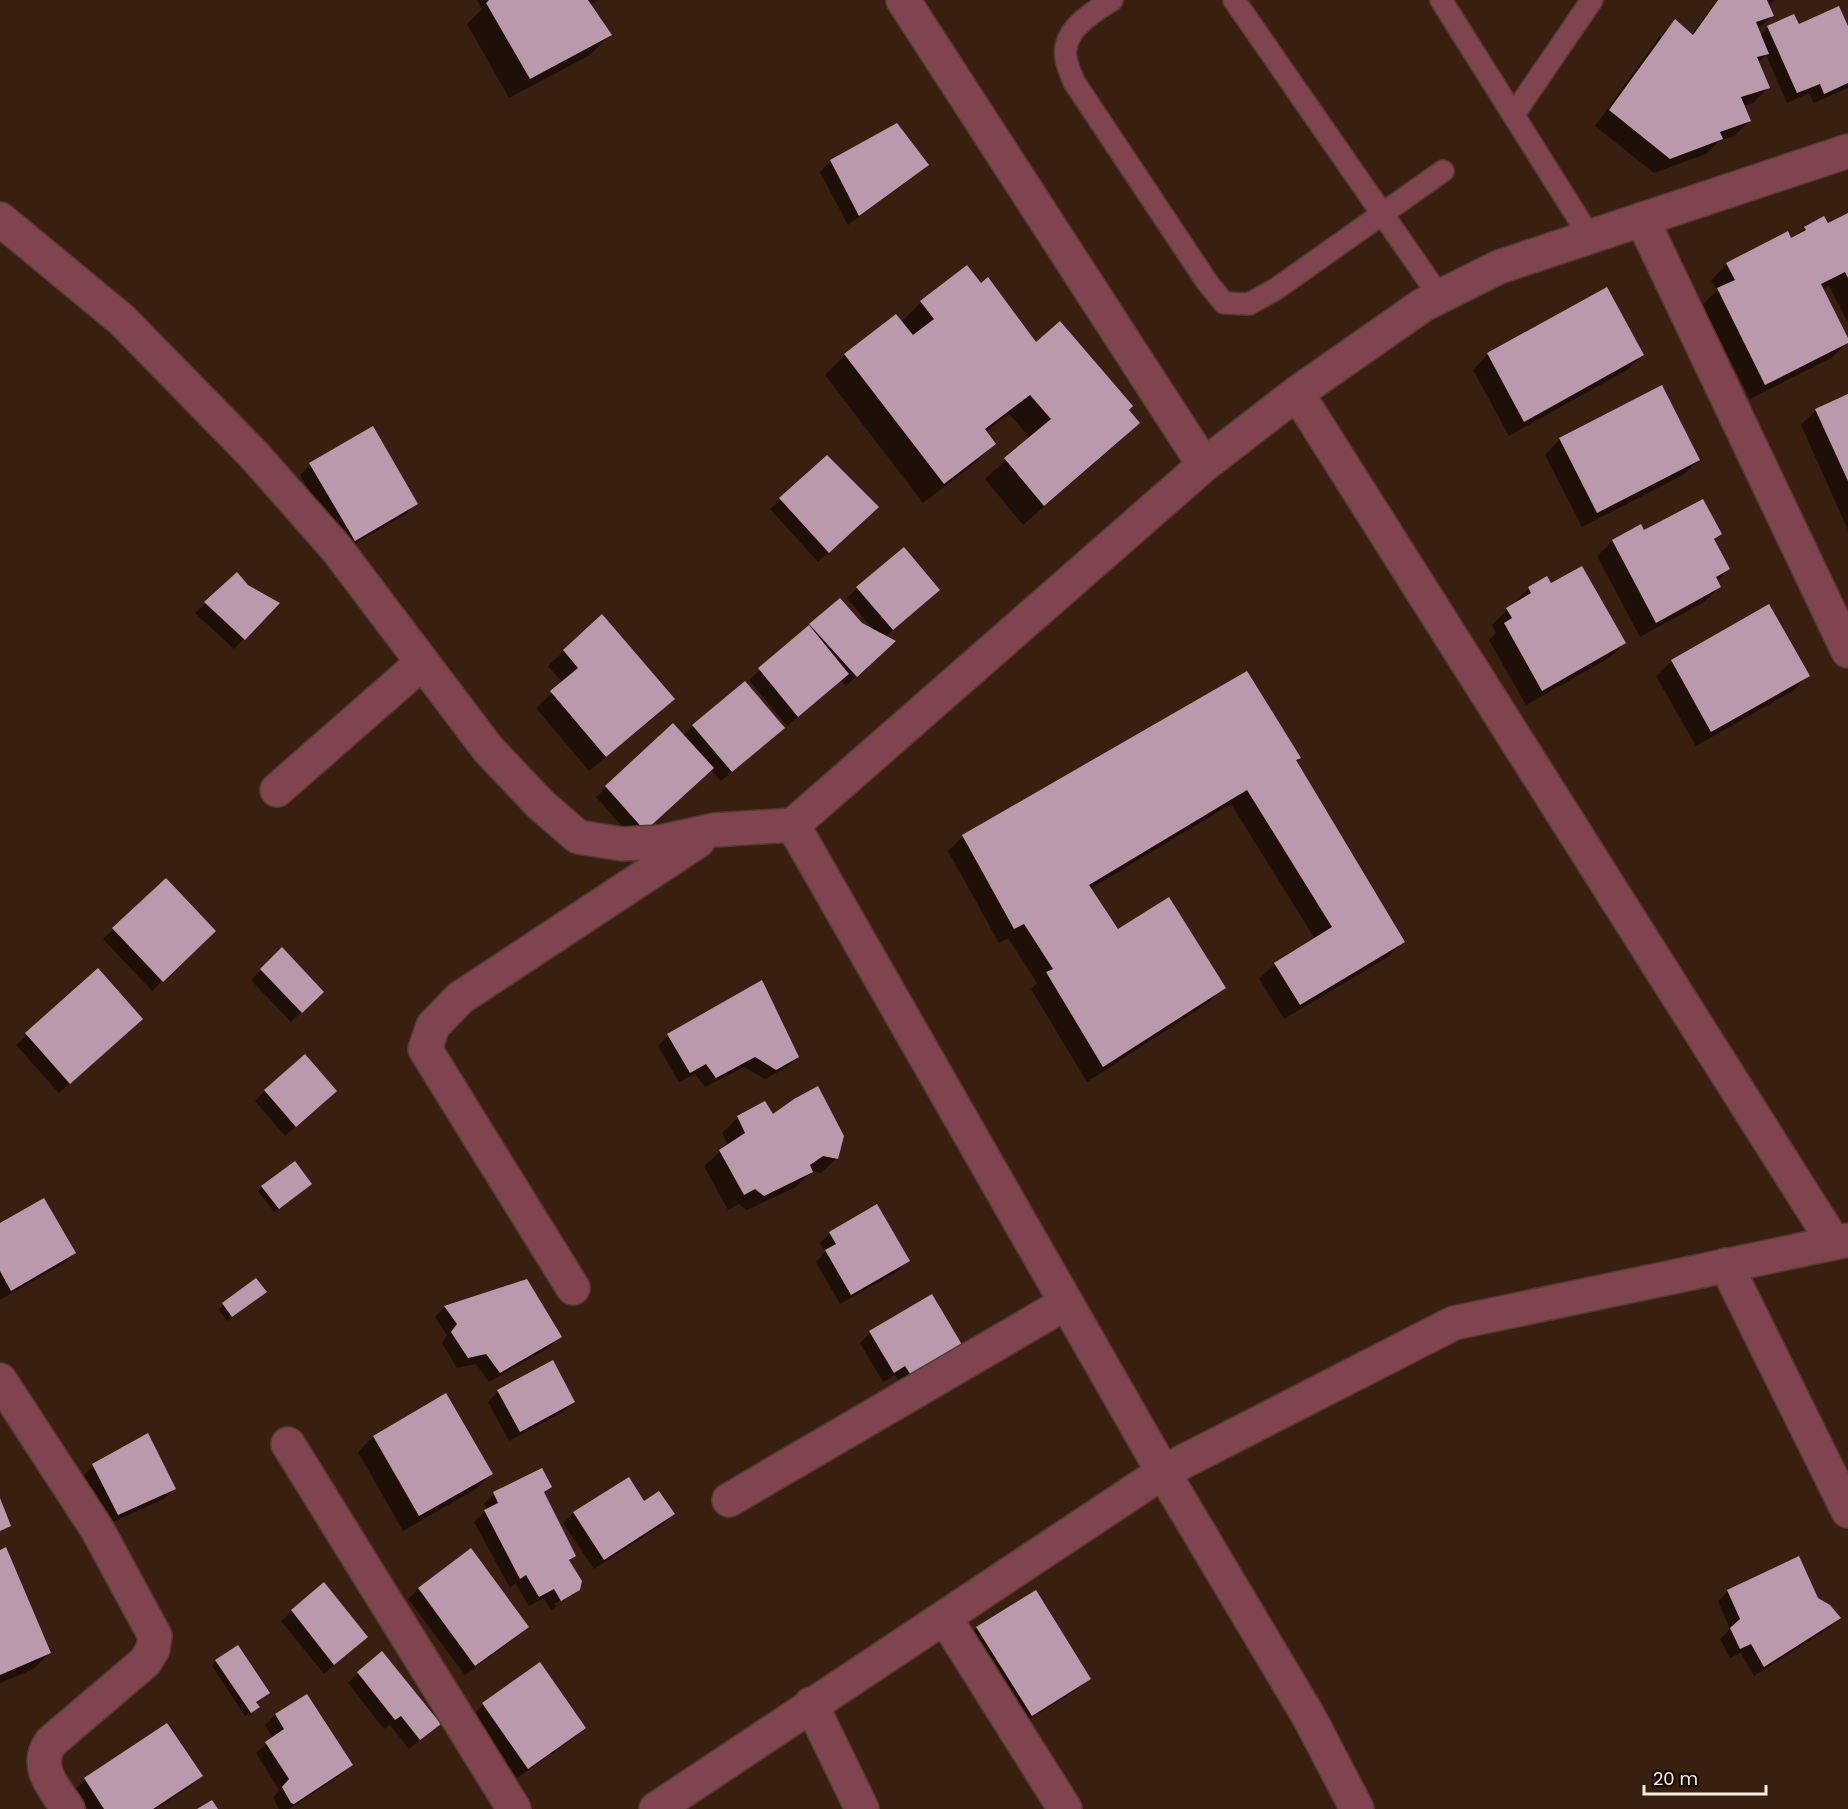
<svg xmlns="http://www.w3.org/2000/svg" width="1848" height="1809" viewBox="0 0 1848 1809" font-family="Poppins,sans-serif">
  <rect width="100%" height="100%" fill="#391f10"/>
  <!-- shadow -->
  <path fill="#0007" d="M 477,0 L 598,0 L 590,5 L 610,35 L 590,55 L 509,98 L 467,24 L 482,9 Z
    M 1717,0 L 1775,0 L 1768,6 L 1772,16 L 1757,30 L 1760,36 L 1768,27 L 1798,26 L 1848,30 L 1848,88 L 1814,103 L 1809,93 L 1787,103 L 1766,55 L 1758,63 L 1768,88 L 1753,103 L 1743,106 L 1749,121 L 1734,136 L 1719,141 L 1706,154 L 1654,173 L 1595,126 L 1660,36 L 1676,21 L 1691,35 Z
    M 897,125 L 927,164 L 917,174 L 848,225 L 820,172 L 831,161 Z
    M 1848,214 L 1848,323 L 1829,286 L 1822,290 L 1848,341 L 1833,357 L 1750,399 L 1702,305 L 1717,290 L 1711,280 L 1727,264 L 1790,240 L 1805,228 L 1827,225 Z
    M 921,302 L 1036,344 L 1127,410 L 1138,422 L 1118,443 L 1023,525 L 985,479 L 1030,438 L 1009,414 L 985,432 L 994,444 L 974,464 L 923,503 L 825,375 L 845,355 L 901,322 Z
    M 1488,354 L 1643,355 L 1627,370 L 1509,436 L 1473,370 Z
    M 1848,395 L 1848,530 L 1801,425 L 1816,410 Z
    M 1560,439 L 1699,460 L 1683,475 L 1582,527 L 1545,455 Z
    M 310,465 L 416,503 L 406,514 L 344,550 L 300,475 Z
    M 780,499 L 867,517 L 818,562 L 770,509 Z
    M 1644,532 L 1721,534 L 1714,541 L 1728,569 L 1717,581 L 1720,587 L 1704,602 L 1640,637 L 1597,556 L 1613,541 Z
    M 237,574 L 247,586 L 278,603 L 234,649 L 195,613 Z
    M 1546,578 L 1551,585 L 1624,643 L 1609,658 L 1526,705 L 1489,640 L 1496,633 L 1492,625 L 1529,588 Z
    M 857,588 L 938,590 L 885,637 L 884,651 L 846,686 L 841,680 L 787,726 L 749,680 L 810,625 L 862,624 L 874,631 L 847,598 Z
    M 602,616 L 673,699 L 658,714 L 589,771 L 536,708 L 563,683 L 548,666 Z
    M 1672,661 L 1808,675 L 1793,691 L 1696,746 L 1656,676 Z
    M 673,725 L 683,736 L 693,726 L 772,738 L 721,781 L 710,769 L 634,840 L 596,797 Z
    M 1299,758 L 1295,762 L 1403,942 L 1388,957 L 1284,1019 L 1259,979 L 1275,964 L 1315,939 L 1231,804 L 1090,889 L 1117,931 L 1224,988 L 1208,1003 L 1087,1082 L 1031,989 L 1037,983 L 1008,938 L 999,943 L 948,851 L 963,836 Z
    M 165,880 L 214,931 L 152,991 L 103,939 Z
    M 282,949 L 322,992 L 291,1022 L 251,980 Z
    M 98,970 L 131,1029 L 59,1093 L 16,1045 Z
    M 761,982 L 798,1057 L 787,1067 L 765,1079 L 744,1067 L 705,1087 L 695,1074 L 679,1082 L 658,1046 L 668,1035 Z
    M 265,1091 L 325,1101 L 285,1136 L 255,1101 Z
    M 773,1116 L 837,1158 L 821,1173 L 812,1171 L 796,1187 L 747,1210 L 739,1204 L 728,1210 L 704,1166 L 728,1145 L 722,1133 L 738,1117 Z
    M 262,1187 L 305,1188 L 274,1212 L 258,1191 Z
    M 0,1225 L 74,1253 L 64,1263 L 0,1300 Z
    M 830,1233 L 908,1261 L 898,1271 L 840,1304 L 816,1262 L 825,1252 L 820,1243 Z
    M 256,1280 L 260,1296 L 227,1321 L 218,1309 Z
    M 527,1281 L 560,1336 L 550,1347 L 489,1382 L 476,1364 L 457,1368 L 442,1343 L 447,1335 L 435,1317 L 445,1307 Z
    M 870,1333 L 965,1353 L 906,1392 L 895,1375 L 883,1382 L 860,1343 Z
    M 498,1392 L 574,1402 L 563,1412 L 509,1441 L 488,1402 Z
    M 446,1395 L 491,1474 L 476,1489 L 403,1531 L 358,1452 L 373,1437 Z
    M 93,1466 L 174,1489 L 164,1499 L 108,1524 L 83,1476 Z
    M 550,1487 L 543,1494 L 574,1555 L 568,1562 L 579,1589 L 572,1596 L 572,1593 L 554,1604 L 556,1606 L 570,1598 L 551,1610 L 544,1598 L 529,1606 L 515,1583 L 510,1588 L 474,1522 L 487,1510 L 484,1504 L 494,1494 Z
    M 643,1503 L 673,1514 L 663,1524 L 594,1569 L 563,1523 L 574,1513 Z
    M 471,1550 L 527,1626 L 517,1637 L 465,1675 L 408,1599 L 418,1589 Z
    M 0,1551 L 49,1653 L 34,1669 L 0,1683 Z
    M 324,1584 L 366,1637 L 324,1674 L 281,1621 Z
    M 1728,1591 L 1817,1599 L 1839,1618 L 1829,1628 L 1754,1676 L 1741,1653 L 1730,1658 L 1720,1639 L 1730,1629 L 1718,1601 Z
    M 977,1628 L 1089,1678 L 1079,1688 L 1021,1725 L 967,1638 Z
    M 216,1661 L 268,1693 L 255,1703 L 253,1711 L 245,1716 L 212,1666 Z
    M 540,1664 L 584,1728 L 574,1738 L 517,1778 L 473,1715 L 483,1705 Z
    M 358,1673 L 439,1724 L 409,1749 L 390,1725 L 384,1729 L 348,1683 Z
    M 306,1696 L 351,1765 L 341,1775 L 289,1809 L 279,1809 L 273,1798 L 279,1790 L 256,1753 L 273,1738 L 265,1725 L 275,1715 Z
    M 201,1776 L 191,1786 L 156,1809 L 88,1809 L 75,1790 L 85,1779 Z"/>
  <!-- building -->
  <path fill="#bb99ac" d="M 489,0 L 588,0 L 612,35 L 530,79 L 486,3 Z
    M 1718,0 L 1767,0 L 1774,16 L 1756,22 L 1769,54 L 1757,57 L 1770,88 L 1741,97 L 1751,121 L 1720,132 L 1723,139 L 1670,159 L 1609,110 L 1675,19 L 1693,35 Z
    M 1839,6 L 1848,26 L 1848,83 L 1824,94 L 1820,84 L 1797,93 L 1767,26 L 1794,14 L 1799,24 Z
    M 897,123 L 929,165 L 859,216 L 830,160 Z
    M 1848,213 L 1848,278 L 1845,272 L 1821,284 L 1848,338 L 1848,343 L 1765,385 L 1717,288 L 1735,280 L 1726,263 L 1788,231 L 1791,238 L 1806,230 L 1804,227 L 1824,216 L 1828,223 Z
    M 967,265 L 981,283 L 988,277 L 1036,342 L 1060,321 L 1133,406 L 1129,410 L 1140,423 L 1044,506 L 1004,458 L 1051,419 L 1030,395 L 985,429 L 996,444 L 944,484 L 844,354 L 896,314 L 913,335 L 934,319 L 920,301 Z
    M 1607,287 L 1644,355 L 1524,422 L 1487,353 Z
    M 1662,385 L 1700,460 L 1597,513 L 1559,438 Z
    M 1848,394 L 1848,481 L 1815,409 Z
    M 373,426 L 418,504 L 355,541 L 309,463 Z
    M 827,455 L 879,507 L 829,553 L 779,498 Z
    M 1703,499 L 1722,534 L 1714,539 L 1730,569 L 1716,577 L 1721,587 L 1656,623 L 1612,540 L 1641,524 L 1644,530 Z
    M 904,547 L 940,590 L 893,630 L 856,587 Z
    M 1582,566 L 1626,643 L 1542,691 L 1504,623 L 1512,618 L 1506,608 L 1531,593 L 1528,587 L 1547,576 L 1551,583 Z
    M 237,572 L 248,585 L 280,603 L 245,640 L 204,602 Z
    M 840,598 L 862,623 L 896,641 L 857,677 L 809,624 Z
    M 1769,604 L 1810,676 L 1711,732 L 1671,660 Z
    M 602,614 L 675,699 L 606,757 L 550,691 L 578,668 L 563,650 Z
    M 809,625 L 849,674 L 798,717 L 758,668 Z
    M 1247,671 L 1301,758 L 1296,760 L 1405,942 L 1300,1005 L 1274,963 L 1332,927 L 1247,790 L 1089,885 L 1118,929 L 1169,897 L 1226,988 L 1103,1067 L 1046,972 L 1053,969 L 1024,924 L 1014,929 L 962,835 Z
    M 745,681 L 785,728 L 732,772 L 692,725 Z
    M 673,723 L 714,768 L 645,831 L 605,786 Z
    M 166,878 L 216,931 L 163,982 L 112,928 Z
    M 282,947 L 324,992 L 302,1013 L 260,969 Z
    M 98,968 L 143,1019 L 70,1084 L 25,1033 Z
    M 762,980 L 799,1057 L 776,1070 L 755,1057 L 716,1078 L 706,1064 L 690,1073 L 667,1034 Z
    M 305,1054 L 337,1091 L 296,1127 L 264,1090 Z
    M 818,1086 L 844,1136 L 838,1159 L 823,1156 L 810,1165 L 813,1172 L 764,1196 L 755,1189 L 744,1195 L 719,1150 L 745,1133 L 737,1116 L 765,1101 L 773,1114 L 794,1099 Z
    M 295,1161 L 312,1184 L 279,1209 L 261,1186 Z
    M 44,1198 L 76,1253 L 11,1291 L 0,1271 L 0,1223 Z
    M 877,1204 L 910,1261 L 851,1295 L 825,1250 L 836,1244 L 829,1232 Z
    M 256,1278 L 267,1292 L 232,1317 L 222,1303 Z
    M 527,1279 L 562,1337 L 500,1373 L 486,1354 L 468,1358 L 451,1332 L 457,1324 L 444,1306 Z
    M 932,1294 L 967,1353 L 916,1383 L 905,1366 L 894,1373 L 869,1331 Z
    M 553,1360 L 575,1402 L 520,1432 L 497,1390 Z
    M 446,1393 L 493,1474 L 419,1516 L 373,1436 Z
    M 148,1433 L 176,1489 L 118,1515 L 92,1464 Z
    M 542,1468 L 552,1487 L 544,1492 L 576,1556 L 569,1560 L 582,1581 L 580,1590 L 561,1601 L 554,1589 L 539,1597 L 526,1575 L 520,1579 L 484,1510 L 498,1503 L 493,1492 Z
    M 629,1477 L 644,1501 L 659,1491 L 675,1514 L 604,1560 L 573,1512 Z
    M 0,1498 L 11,1526 L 0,1531 Z
    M 6,1547 L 51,1653 L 0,1675 L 0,1550 Z
    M 471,1548 L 529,1627 L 475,1666 L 418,1588 Z
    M 1799,1556 L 1818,1598 L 1830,1605 L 1841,1618 L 1764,1667 L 1751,1644 L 1740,1649 L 1730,1628 L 1740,1619 L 1727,1590 Z
    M 324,1582 L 368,1637 L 334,1665 L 291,1610 Z
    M 1036,1590 L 1091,1679 L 1032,1716 L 976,1627 Z
    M 238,1645 L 270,1693 L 256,1702 L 260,1707 L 251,1713 L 215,1660 Z
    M 382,1651 L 441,1724 L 420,1740 L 401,1716 L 395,1720 L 357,1672 Z
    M 540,1662 L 586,1728 L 528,1769 L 482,1703 Z
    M 307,1694 L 353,1765 L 294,1804 L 291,1803 L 282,1787 L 289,1779 L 265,1742 L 284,1729 L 275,1714 Z
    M 167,1723 L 203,1776 L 153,1809 L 104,1809 L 84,1778 Z
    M 212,1800 L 218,1809 L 197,1809 Z"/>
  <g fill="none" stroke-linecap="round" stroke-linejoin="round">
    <!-- lane casing -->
    <g stroke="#543c2d" stroke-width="24">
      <path id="lane" d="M 1112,0 C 1093,12 1061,31 1066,58 C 1067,66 1071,74 1074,82 L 1207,282 L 1224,303 L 1249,304 L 1276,289 L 1443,171
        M 1234,0 L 1440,297
        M 1441,0 L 1590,237
        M 1514,114 L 1592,0"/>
    </g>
    <!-- street casing -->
    <g stroke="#543c2d" stroke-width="36">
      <path id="street" d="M 903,0 L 1204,465
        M 0,219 L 122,320 L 253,454 L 336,548 L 488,749 L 540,804 L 578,837 L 622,844 L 660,842 L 714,830 L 793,825
        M 1642,219 L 1848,651
        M 1297,393 L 1834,1243
        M 277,790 L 422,663
        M 1726,1265 L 1848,1511
        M 573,1288 L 425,1049 L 433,1026 L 460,998 L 698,841
        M 0,1380 L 97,1529 L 155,1636 L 153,1649 L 145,1662 L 51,1742 C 33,1767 54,1787 68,1809
        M 288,1444 L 514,1809
        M 729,1500 L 1066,1303
        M 945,1618 L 1065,1809
        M 811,1704 L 862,1809
        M 656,1809 L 1163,1472 L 1454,1323 L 1848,1240
        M 1357,1809 L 1309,1717 L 1163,1472 L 793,825 L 1204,465 L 1297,393 L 1423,305 L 1499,267 L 1848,151"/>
    </g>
    <!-- lane -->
    <use href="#lane" stroke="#7f444f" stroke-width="21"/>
    <!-- street -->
    <use href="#street" stroke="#7f444f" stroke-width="33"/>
  </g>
  <!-- scale -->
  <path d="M1644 1785v9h122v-9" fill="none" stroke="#fdebe1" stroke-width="3"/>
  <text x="1653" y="1785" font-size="18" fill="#fdebe1" stroke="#180c06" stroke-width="4.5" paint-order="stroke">20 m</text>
</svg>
